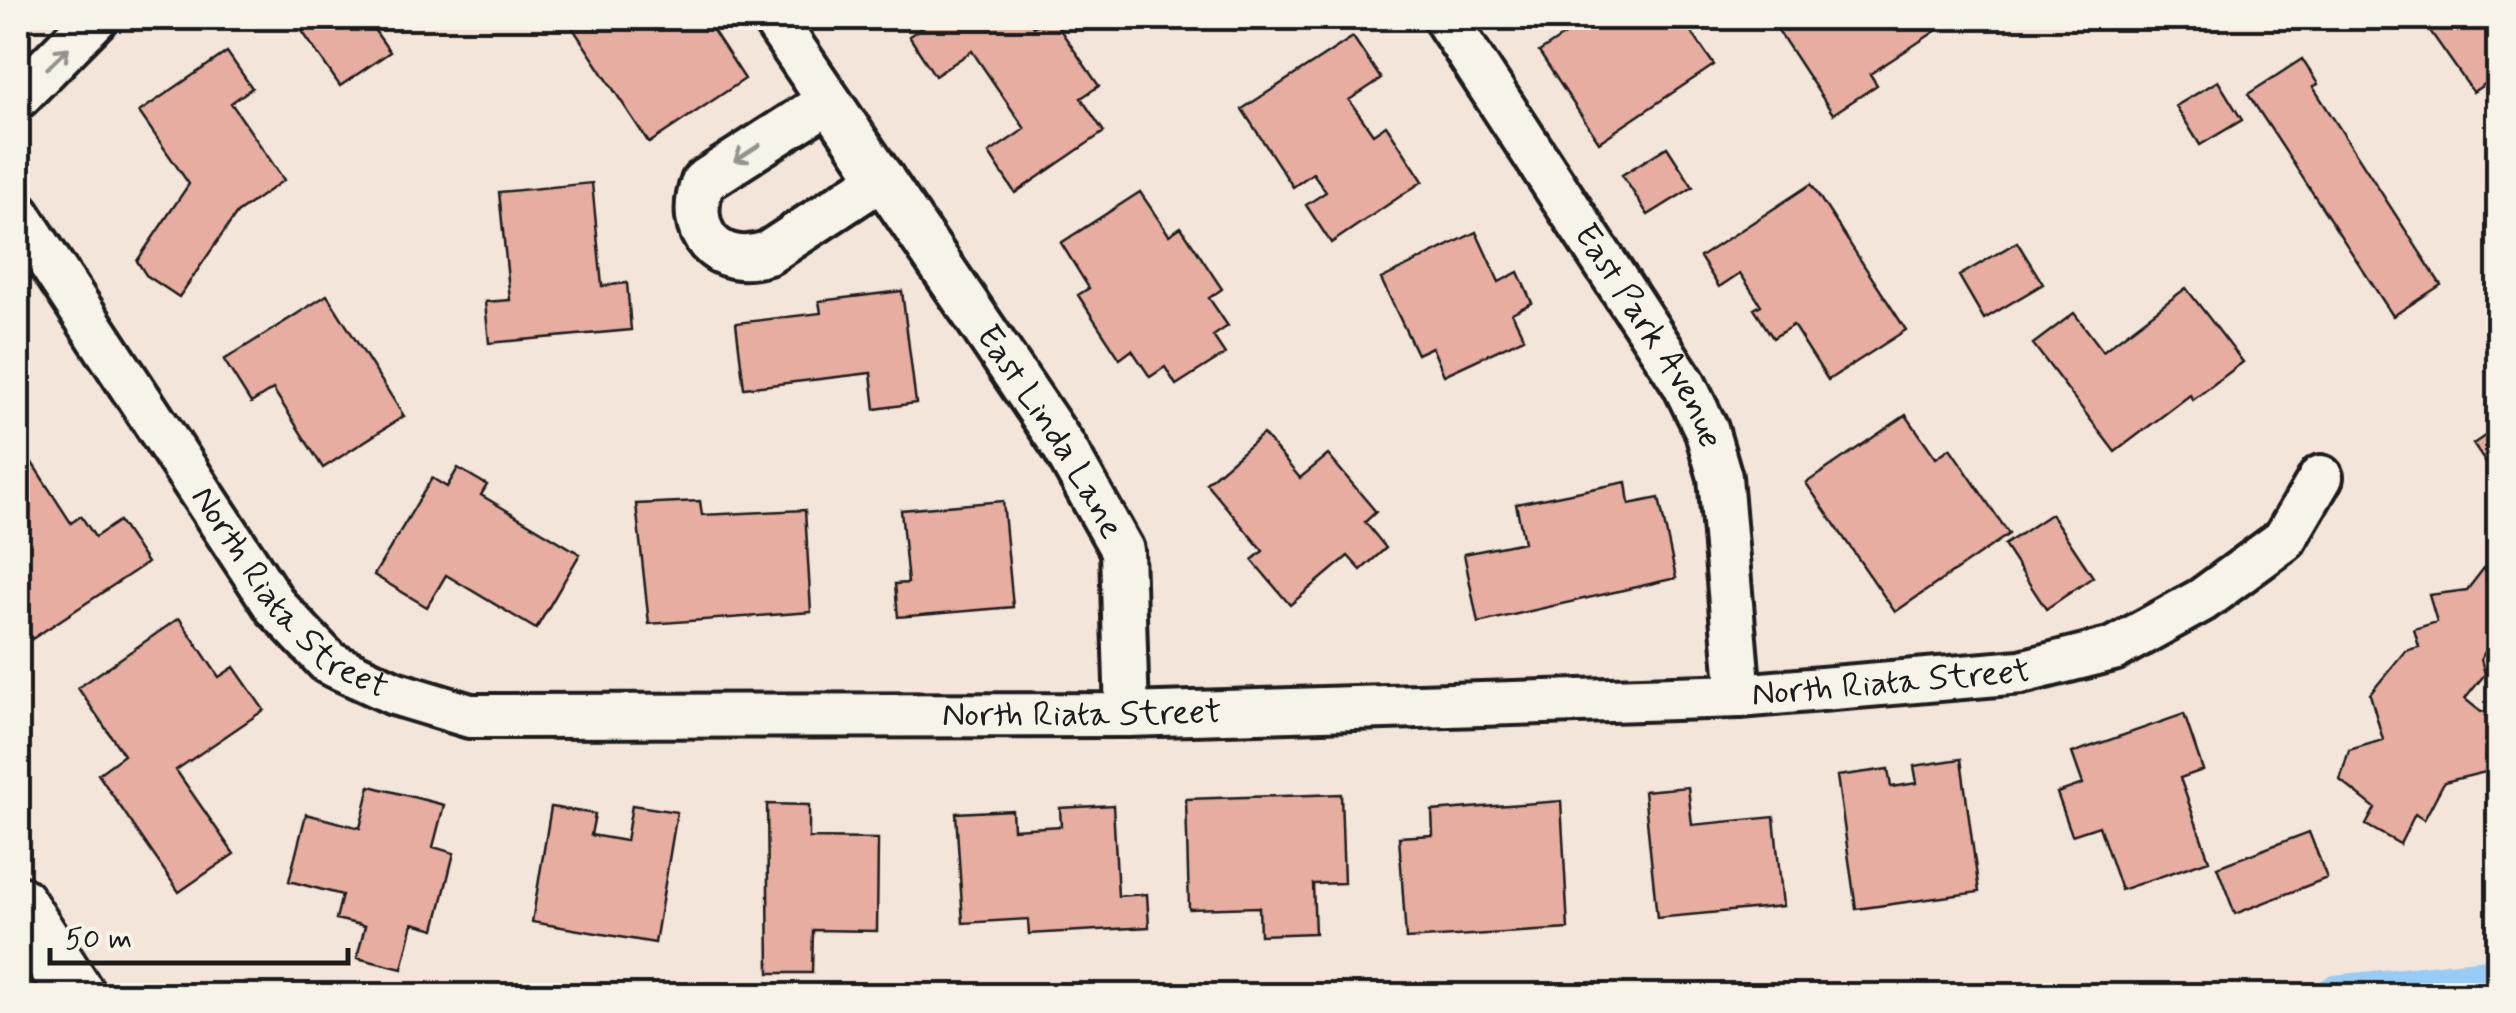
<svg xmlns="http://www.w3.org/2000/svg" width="2516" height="1013" viewBox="0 0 2516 1013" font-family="Mynerve,sans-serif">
  <rect width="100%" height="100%" fill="#f4e5da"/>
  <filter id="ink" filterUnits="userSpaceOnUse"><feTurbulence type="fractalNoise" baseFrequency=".01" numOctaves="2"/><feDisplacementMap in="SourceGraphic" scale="20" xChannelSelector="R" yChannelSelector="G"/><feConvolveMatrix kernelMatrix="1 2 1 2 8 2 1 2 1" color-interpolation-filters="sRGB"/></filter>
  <g filter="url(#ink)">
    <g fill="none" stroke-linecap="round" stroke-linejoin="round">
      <!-- canal -->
      <path stroke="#98ccf6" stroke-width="42" d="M 2336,996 L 2498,979"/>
    </g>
    <!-- building -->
    <path fill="#e6ada0" stroke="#1c1c1c" stroke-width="2.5" d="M 293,18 L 389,18 L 373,28 L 390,52 L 340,86 Z
      M 566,18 L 705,18 L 745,79 L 649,143 Z
      M 937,18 L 1027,18 L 1033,27 L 1052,18 L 1099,86 L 1081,98 L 1104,132 L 1015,193 L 989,153 L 1025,129 L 972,51 L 935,76 L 909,36 Z
      M 1591,18 L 1682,18 L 1714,65 L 1599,142 L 1539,52 Z
      M 1770,18 L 1949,18 L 1951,21 L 1870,74 L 1877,85 L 1833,114 Z
      M 2421,18 L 2498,18 L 2498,75 L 2473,92 Z
      M 1353,37 L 1381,79 L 1349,100 L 1373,134 L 1386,125 L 1423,181 L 1331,243 L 1306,205 L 1326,192 L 1313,173 L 1293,187 L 1242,109 Z
      M 227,52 L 252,88 L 231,103 L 284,180 L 237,213 L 179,297 L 146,275 L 137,261 L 189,184 L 139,112 Z
      M 2302,59 L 2318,84 L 2313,87 L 2441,285 L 2393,316 L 2248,94 Z
      M 2218,81 L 2242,120 L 2200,145 L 2176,106 Z
      M 1667,147 L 1693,187 L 1648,215 L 1622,175 Z
      M 592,183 L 602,286 L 627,283 L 631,330 L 489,343 L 485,302 L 510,300 L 499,192 Z
      M 1811,184 L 1906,330 L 1828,380 L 1793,325 L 1773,338 L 1754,309 L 1761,305 L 1740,273 L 1719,287 L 1700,257 Z
      M 1140,192 L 1169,235 L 1181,227 L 1222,289 L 1209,298 L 1228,326 L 1213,336 L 1225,354 L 1176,385 L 1165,367 L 1150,377 L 1132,350 L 1120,359 L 1078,295 L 1089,288 L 1061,243 Z
      M 1476,232 L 1499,282 L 1518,272 L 1532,303 L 1512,313 L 1524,338 L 1444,375 L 1432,347 L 1417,354 L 1381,279 Z
      M 2017,242 L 2043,284 L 1984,319 L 1959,276 Z
      M 2186,288 L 2243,362 L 2193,400 L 2190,395 L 2115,452 L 2033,344 L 2074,313 L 2103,351 Z
      M 902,291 L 916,403 L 875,409 L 871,373 L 744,388 L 736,323 L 821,313 L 819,301 Z
      M 327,295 L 404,416 L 323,468 L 273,389 L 251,403 L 224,360 Z
      M 1906,415 L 1936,458 L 1950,448 L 2009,534 L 1895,612 L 1806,483 Z
      M 2498,427 L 2498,481 L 2473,444 Z
      M 1263,434 L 1300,478 L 1328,455 L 1376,512 L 1365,522 L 1386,548 L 1361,570 L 1348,556 L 1290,605 L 1252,560 L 1263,551 L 1206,483 Z
      M 29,458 L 71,523 L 81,516 L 95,537 L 119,521 L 147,563 L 32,639 L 18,617 L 18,466 Z
      M 458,468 L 487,485 L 481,495 L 580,554 L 536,629 L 446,575 L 427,607 L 374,575 L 432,478 L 447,487 Z
      M 1626,482 L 1629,504 L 1659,498 L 1676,578 L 1478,623 L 1464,554 L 1524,542 L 1516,504 Z
      M 700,501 L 702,515 L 805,510 L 811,612 L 649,624 L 636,504 Z
      M 1003,501 L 1013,607 L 898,617 L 895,584 L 908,583 L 901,510 Z
      M 2051,514 L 2093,577 L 2046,609 L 2004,545 Z
      M 2484,568 L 2498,580 L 2498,659 L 2486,650 L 2481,659 L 2485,674 L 2465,699 L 2481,712 L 2498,708 L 2498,769 L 2444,782 L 2424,820 L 2415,814 L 2400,844 L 2366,825 L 2375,808 L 2340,780 L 2349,750 L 2383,740 L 2370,694 L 2405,651 L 2419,647 L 2414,629 L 2437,622 L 2429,595 L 2467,590 Z
      M 179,618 L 219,677 L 234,667 L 264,710 L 176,770 L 234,854 L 179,892 L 98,774 L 124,755 L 78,688 Z
      M 2184,714 L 2203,770 L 2180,778 L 2209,860 L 2121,890 L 2099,826 L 2072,835 L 2057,793 L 2083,784 L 2072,753 Z
      M 1961,759 L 1979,892 L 1856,909 L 1837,776 L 1888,769 L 1891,787 L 1917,783 L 1914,766 Z
      M 370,786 L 444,805 L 433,847 L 454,853 L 435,929 L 413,923 L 402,969 L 357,958 L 365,926 L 336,919 L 342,895 L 289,881 L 306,814 L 360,828 Z
      M 1688,787 L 1692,825 L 1774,817 L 1783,906 L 1657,918 L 1644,791 Z
      M 1341,794 L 1344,883 L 1313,884 L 1315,933 L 1260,935 L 1259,907 L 1189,909 L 1186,799 Z
      M 1561,801 L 1568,929 L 1406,939 L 1399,837 L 1433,835 L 1432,811 Z
      M 767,804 L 809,805 L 809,838 L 878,839 L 877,931 L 813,930 L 812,973 L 769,973 Z
      M 632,805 L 677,812 L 655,943 L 532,922 L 551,807 L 595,814 L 591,835 L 626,841 Z
      M 1113,805 L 1118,896 L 1147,894 L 1149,927 L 1029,934 L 1028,919 L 963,923 L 956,813 L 1012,810 L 1013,829 L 1061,826 L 1060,808 Z
      M 2309,832 L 2327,878 L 2235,914 L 2217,867 Z"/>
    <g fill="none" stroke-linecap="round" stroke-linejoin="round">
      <!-- street casing -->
      <g stroke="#1c1c1c" stroke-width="50">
        <g id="street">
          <path id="s1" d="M 773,18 L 1064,447 L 1122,550 L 1127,715"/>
          <path id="s2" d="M 1445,18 L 1684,384 L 1706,429 L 1720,477 L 1739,696"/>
          <path d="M 18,97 L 96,18"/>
          <path d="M 829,101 L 703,182 C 684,232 717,270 768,253 L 882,178"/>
          <path id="s3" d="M 18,214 L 276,607 L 329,663 L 394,693 L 470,716 L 1127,715 L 1739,696 L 2021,672 L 2113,649 L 2202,600 L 2284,540 L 2321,477"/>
        </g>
      </g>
      <!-- secondary casing -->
      <g stroke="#1c1c1c" stroke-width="62">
        <path id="secondary" d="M 18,904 L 77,996"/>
      </g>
      <!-- street -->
      <use href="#street" stroke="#f7f3e8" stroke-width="42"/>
      <!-- secondary -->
      <use href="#secondary" stroke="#f7f3e8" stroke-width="55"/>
    </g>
    <!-- one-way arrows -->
    <defs><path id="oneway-shaft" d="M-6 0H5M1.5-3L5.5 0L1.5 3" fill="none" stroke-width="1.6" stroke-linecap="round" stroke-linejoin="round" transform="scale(2.5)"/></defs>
    <g stroke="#94928c">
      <use href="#oneway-shaft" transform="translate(58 58) rotate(-44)"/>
      <use href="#oneway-shaft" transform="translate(747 153) rotate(147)"/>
    </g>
  </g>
  <g text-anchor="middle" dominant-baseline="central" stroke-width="10" stroke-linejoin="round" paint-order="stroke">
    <!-- street labels -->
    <g font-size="35" fill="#1c1c1c" stroke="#f7f3e8">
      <text stroke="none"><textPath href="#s2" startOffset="378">East Park Avenue</textPath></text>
      <text stroke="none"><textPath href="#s1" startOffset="498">East Linda Lane</textPath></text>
      <text stroke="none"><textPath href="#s3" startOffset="470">North Riata Street</textPath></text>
      <text stroke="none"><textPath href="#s3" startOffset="2120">North Riata Street</textPath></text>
      <text stroke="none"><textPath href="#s3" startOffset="1310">North Riata Street</textPath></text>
    </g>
  </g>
  <!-- margin -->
  <rect width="2516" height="1013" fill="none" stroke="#f7f3e8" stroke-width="60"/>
  <rect x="30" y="30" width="2456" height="953" fill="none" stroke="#1c1c1c" stroke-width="4" filter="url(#ink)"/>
  <!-- scale -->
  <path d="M50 948v15h298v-15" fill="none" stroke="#1c1c1c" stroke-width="5"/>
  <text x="65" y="948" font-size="30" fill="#1c1c1c" stroke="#f7f3e8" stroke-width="8" paint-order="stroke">50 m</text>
</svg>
